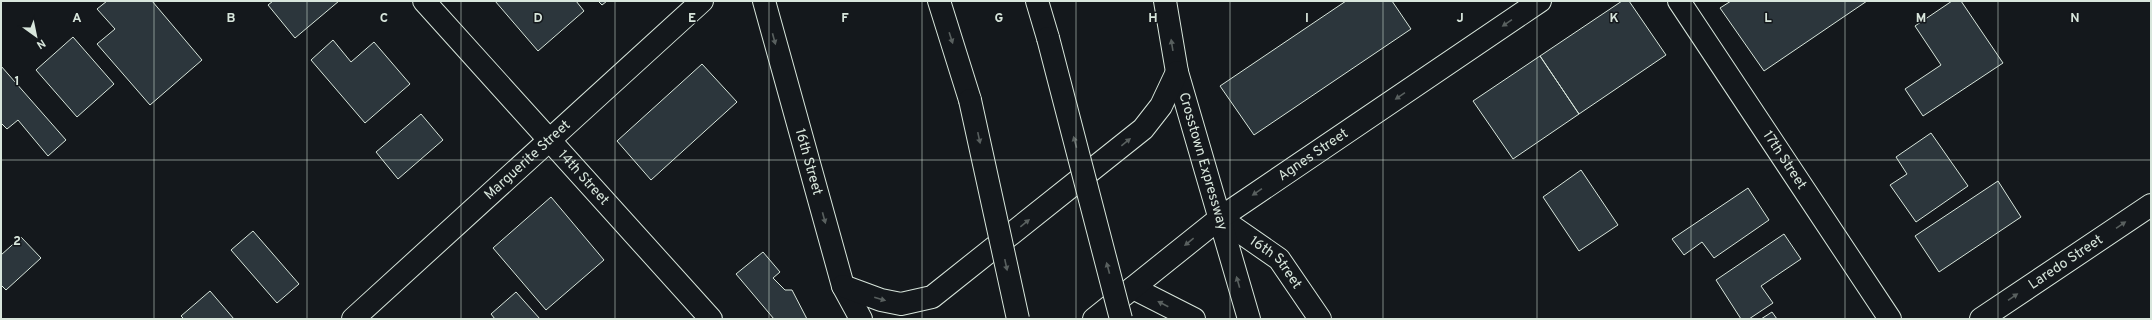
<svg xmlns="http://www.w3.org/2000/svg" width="2152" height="320" viewBox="0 0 2152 320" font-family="Overpass,sans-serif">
  <rect width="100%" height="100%" fill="#14181c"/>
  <!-- building -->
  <path fill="#2c363c" stroke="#d8e6dc" d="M 107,1 L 152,1 L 202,60 L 150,105 L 97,44 L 115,29 L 97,9 Z
    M 273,1 L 339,1 L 295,38 L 268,5 Z
    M 495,1 L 576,1 L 584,11 L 538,51 Z
    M 598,1 L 607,1 L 602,5 Z
    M 1346,1 L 1392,1 L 1411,29 L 1254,135 L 1220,86 Z
    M 1622,1 L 1629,1 L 1666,55 L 1579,114 L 1540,56 Z
    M 1731,1 L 1867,1 L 1764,71 L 1720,8 Z
    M 1952,1 L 1961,1 L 2003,63 L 1923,116 L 1905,89 L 1941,65 L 1915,26 Z
    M 73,37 L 114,84 L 77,117 L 36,70 Z
    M 333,40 L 351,62 L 374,42 L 410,84 L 365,123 L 311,60 Z
    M 1540,56 L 1579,114 L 1513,159 L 1473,101 Z
    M 702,64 L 737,102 L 651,180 L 617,141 Z
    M 1,66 L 66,140 L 48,156 L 18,120 L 7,129 L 1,123 Z
    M 421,114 L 443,140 L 398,179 L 376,152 Z
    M 1931,133 L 1968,186 L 1916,222 L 1890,185 L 1907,174 L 1896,157 Z
    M 1581,170 L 1618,225 L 1579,251 L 1543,197 Z
    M 1998,181 L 2021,217 L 1939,272 L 1915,236 Z
    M 1748,188 L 1769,220 L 1714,258 L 1702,242 L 1684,255 L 1672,239 Z
    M 551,197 L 604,260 L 546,310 L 493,248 Z
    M 253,231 L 299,284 L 277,303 L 231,250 Z
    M 1784,234 L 1801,259 L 1761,286 L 1773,303 L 1749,319 L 1741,319 L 1716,280 Z
    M 21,237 L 41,258 L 6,290 L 1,285 L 1,255 Z
    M 763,252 L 780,272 L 773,278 L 785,290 L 792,290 L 807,319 L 774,319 L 736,274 Z
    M 210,291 L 234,319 L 184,319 L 181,316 Z
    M 516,292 L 540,319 L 495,319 L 491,314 Z
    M 1772,312 L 1777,319 L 1761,319 Z"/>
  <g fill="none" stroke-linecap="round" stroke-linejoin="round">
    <!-- street casing -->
    <g stroke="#d8e6dc" stroke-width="24">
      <g id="street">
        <path id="s1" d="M 424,1 L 711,319"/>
        <path id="s2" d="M 1679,1 L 1890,319"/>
        <path id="s3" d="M 1220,218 L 1279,259 L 1320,319"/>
        <path id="s4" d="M 353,319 L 702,1"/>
      </g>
    </g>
    <!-- secondary casing -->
    <g stroke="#d8e6dc" stroke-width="24">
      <g id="secondary">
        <path id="s5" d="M 764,1 L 843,286 L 861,319"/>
        <path id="s6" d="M 1165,1 L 1177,72 L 1249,319"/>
        <path d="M 843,286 L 881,300 L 901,304 L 932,297 L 1143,129 L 1161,106 L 1177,72"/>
        <path d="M 1133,288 L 1194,319"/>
      </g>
    </g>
    <!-- primary casing -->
    <g stroke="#d8e6dc" stroke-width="24">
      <g id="primary">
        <path id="s7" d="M 1094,319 L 1220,218 L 1540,1"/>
        <path id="s8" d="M 1981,319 L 2151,205"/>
      </g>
    </g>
    <!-- highway casing -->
    <g stroke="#d8e6dc" stroke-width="24">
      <path id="highway" d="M 939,1 L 970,100
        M 1037,1 L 1048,38"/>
    </g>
    <!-- street -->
    <use href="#street" stroke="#14181c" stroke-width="22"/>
    <!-- secondary -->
    <use href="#secondary" stroke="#14181c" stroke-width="22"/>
    <!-- primary -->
    <use href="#primary" stroke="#14181c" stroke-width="22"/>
    <!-- highway -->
    <use href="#highway" stroke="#14181c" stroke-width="22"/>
    <!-- highway-bridge casing -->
    <g stroke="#d8e6dc" stroke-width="24" stroke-linecap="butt">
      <path id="highway-bridge" d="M 1048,38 L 1121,319
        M 970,100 L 1018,319"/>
    </g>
    <!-- highway-bridge -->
    <use href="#highway-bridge" stroke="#14181c" stroke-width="22"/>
  </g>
  <!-- one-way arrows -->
  <defs><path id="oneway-solid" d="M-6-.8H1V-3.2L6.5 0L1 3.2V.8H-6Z"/></defs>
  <g fill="#59605f">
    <use href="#oneway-solid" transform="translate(1507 23) rotate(146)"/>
    <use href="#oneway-solid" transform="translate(951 38) rotate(72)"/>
    <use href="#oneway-solid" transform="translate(774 39) rotate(75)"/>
    <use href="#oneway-solid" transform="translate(1172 45) rotate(-99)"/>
    <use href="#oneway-solid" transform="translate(1400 96) rotate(146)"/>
    <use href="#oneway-solid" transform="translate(979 138) rotate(78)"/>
    <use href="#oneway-solid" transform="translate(1075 142) rotate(-105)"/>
    <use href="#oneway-solid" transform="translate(1126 142) rotate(-39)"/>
    <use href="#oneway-solid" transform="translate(1257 192) rotate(146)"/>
    <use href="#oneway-solid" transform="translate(824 218) rotate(75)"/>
    <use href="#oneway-solid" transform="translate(1025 223) rotate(-39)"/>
    <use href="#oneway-solid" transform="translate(2121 225) rotate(-34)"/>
    <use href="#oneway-solid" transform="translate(1189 242) rotate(141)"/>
    <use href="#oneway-solid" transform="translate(1006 265) rotate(78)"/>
    <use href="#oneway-solid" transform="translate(1108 268) rotate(-105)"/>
    <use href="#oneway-solid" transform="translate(1238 282) rotate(-106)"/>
    <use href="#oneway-solid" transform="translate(2013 297) rotate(-34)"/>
    <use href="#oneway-solid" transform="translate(880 299) rotate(16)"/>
    <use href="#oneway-solid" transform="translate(1163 304) rotate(-153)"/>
  </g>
  <!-- grid -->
  <path fill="none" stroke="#d8e6dc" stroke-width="1" stroke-opacity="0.55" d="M 154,1 L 154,319M 307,1 L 307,319M 461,1 L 461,319M 615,1 L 615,319M 769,1 L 769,319M 922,1 L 922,319M 1076,1 L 1076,319M 1230,1 L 1230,319M 1383,1 L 1383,319M 1537,1 L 1537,319M 1691,1 L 1691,319M 1845,1 L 1845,319M 1998,1 L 1998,319M 1,160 L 2151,160"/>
  <g text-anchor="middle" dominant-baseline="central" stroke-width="3" stroke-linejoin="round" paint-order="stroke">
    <!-- street labels -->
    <g font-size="14" fill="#d8e6dc" stroke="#14181c">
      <text stroke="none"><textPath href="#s7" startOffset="274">Agnes Street</textPath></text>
      <text stroke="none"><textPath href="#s4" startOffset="236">Marguerite Street</textPath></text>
      <text stroke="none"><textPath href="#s2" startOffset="191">17th Street</textPath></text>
      <text stroke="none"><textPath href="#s6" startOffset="165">Crosstown Expressway</textPath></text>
      <text stroke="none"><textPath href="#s5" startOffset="167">16th Street</textPath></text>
      <text stroke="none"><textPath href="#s1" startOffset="238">14th Street</textPath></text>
      <text stroke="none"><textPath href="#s8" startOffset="102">Laredo Street</textPath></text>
      <text stroke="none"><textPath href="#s3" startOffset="72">16th Street</textPath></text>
    </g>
  </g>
  <g font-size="13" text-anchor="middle" font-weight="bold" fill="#d8e6dc" stroke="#14181c" stroke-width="3" stroke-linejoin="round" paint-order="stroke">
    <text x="77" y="22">A</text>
    <text x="231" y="22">B</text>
    <text x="384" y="22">C</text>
    <text x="538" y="22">D</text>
    <text x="692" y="22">E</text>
    <text x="845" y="22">F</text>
    <text x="999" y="22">G</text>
    <text x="1153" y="22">H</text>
    <text x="1307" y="22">I</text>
    <text x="1460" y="22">J</text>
    <text x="1614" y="22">K</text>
    <text x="1768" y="22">L</text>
    <text x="1921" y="22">M</text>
    <text x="2075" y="22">N</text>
    <text x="17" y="85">1</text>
    <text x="17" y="245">2</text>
  </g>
  <!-- border -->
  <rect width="2152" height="320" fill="none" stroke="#d8e6dc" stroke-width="4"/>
  <!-- north arrow -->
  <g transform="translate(36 36) rotate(147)" stroke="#14181c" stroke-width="3" paint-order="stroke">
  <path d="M0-3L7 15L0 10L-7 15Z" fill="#d8e6dc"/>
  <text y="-6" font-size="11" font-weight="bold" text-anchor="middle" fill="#d8e6dc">N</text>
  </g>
</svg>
